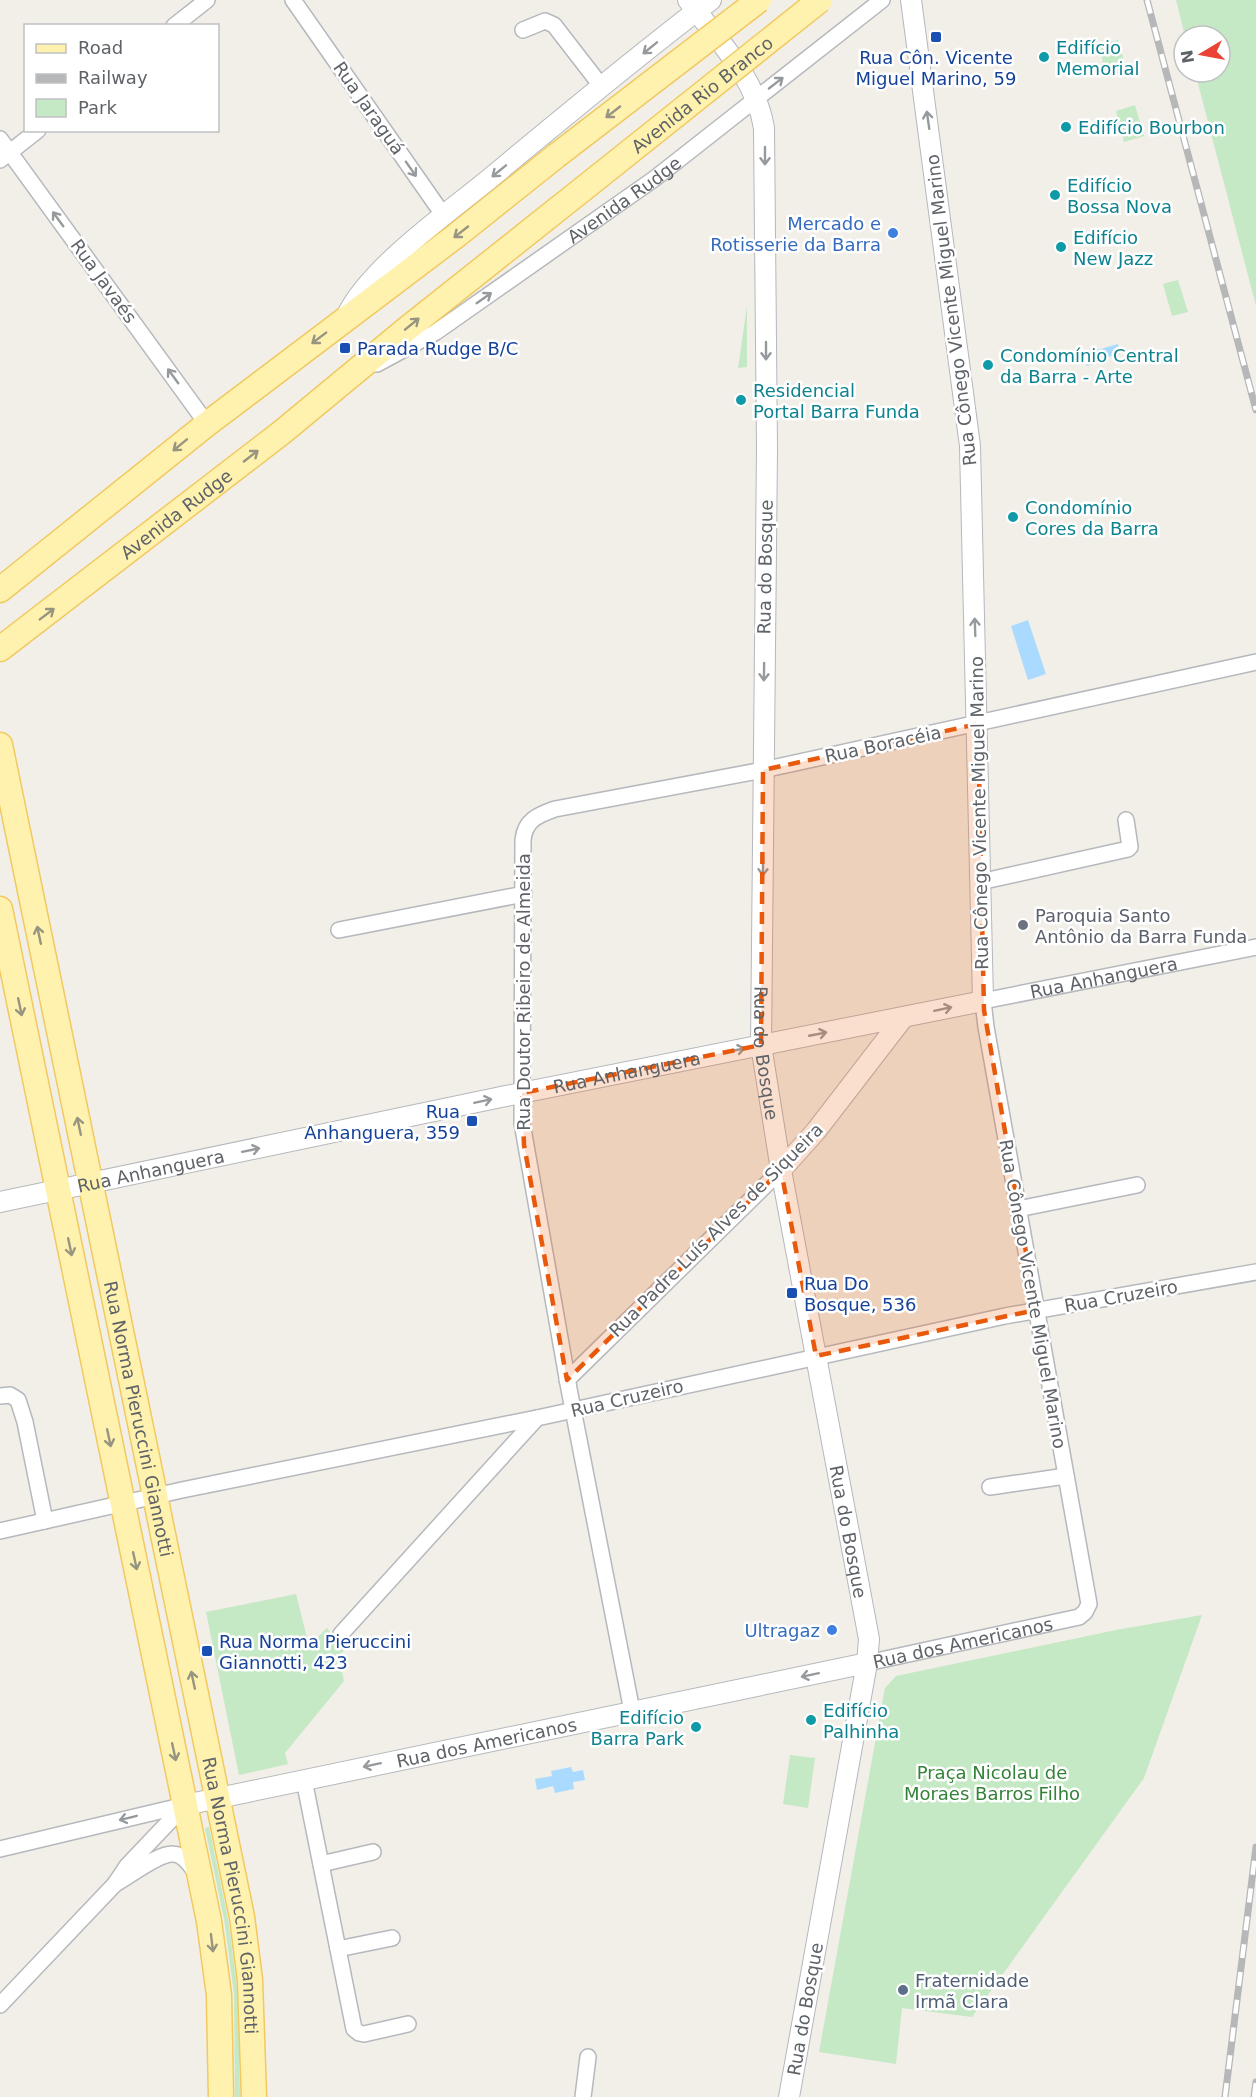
<svg xmlns="http://www.w3.org/2000/svg" width="1256" height="2097" viewBox="0 0 1256 2097" font-family="'DejaVu Sans',sans-serif">
  <rect width="100%" height="100%" fill="#f1efe8"/>
  <!-- green -->
  <path fill="#c5e8c5" d="M 1176,0 L 1256,0 L 1256,306 L 1195,72 L 1220,72 L 1220,36 L 1185,36 Z
    M 1118,40 L 1127,71 L 1107,76 L 1098,45 Z
    M 1135,105 L 1144,136 L 1124,142 L 1116,111 Z
    M 1178,280 L 1188,312 L 1172,316 L 1163,284 Z
    M 747,306 L 747,367 L 738,368 Z
    M 296,1594 L 309,1646 L 327,1628 L 344,1650 L 339,1657 L 344,1681 L 285,1753 L 288,1764 L 239,1775 L 206,1612 Z
    M 1202,1615 L 1144,1778 L 972,2017 L 902,2008 L 896,2064 L 819,2052 L 885,1688 L 896,1676 L 1116,1630 Z
    M 790,1755 L 815,1758 L 808,1808 L 783,1804 Z
    M 209,1827 L 228,1919 L 238,1994 L 240,2097 L 235,2097 L 234,1994 L 224,1919 L 205,1828 Z"/>
  <!-- water -->
  <path fill="#aadaff" d="M 1118,344 L 1120,354 L 1097,360 L 1097,363 L 1087,366 L 1083,354 Z
    M 1028,620 L 1046,674 L 1028,680 L 1011,626 Z
    M 571,1767 L 573,1772 L 583,1770 L 585,1780 L 573,1782 L 574,1789 L 555,1793 L 553,1786 L 537,1790 L 535,1779 L 552,1776 L 551,1771 Z"/>
  <g fill="none" stroke-linecap="round" stroke-linejoin="round">
    <!-- minor casing -->
    <g stroke="#b5b8bc" stroke-width="18">
      <g id="minor">
        <path d="M 293,0 L 444,216"/>
        <path d="M 174,26 L 207,0"/>
        <path d="M 523,30 L 545,21 L 554,25 L 602,87"/>
        <path d="M 0,139 L 207,424"/>
        <path d="M 0,160 L 38,130"/>
        <path id="s1" d="M 377,364 L 436,332 L 654,179 L 882,0"/>
        <path d="M 980,882 L 1128,849 L 1130,847 L 1126,820"/>
        <path d="M 339,930 L 524,894"/>
        <path d="M 1018,1209 L 1137,1185"/>
        <path d="M 567,1380 L 781,1170"/>
        <path d="M 0,1396 L 10,1395 L 18,1400 L 25,1422 L 45,1521"/>
        <path d="M 990,1487 L 1066,1476"/>
        <path d="M 0,1531 L 182,1490 L 537,1418 L 1005,1316 L 1256,1272"/>
        <path d="M 341,1634 L 537,1418"/>
        <path id="s2" d="M 867,1663 L 1079,1617 L 1085,1612 L 1089,1604 L 986,1027 L 983,1001 L 1256,947"/>
        <path d="M 632,1711 L 569,1389 L 522,1123 L 523,840 C 525,820 538,815 555,809 L 763,770 L 1256,662"/>
        <path d="M 304,1780 L 354,2029 L 359,2033 L 364,2034 L 408,2024"/>
        <path d="M 0,1849 L 185,1805"/>
        <path d="M 321,1864 L 373,1852"/>
        <path d="M 115,1884 C 129,1877 158,1853 173,1854 C 183,1854 192,1867 197,1875"/>
        <path d="M 338,1949 L 392,1938"/>
        <path d="M 0,2005 L 115,1884 L 127,1866 L 185,1805"/>
        <path d="M 583,2097 L 588,2057"/>
      </g>
    </g>
    <!-- tertiary casing -->
    <g stroke="#b5b8bc" stroke-width="22">
      <g id="tertiary">
        <path id="s3" d="M 688,0 C 717,39 756,78 764,128 L 767,449 L 761,1045 L 781,1170 L 869,1639 L 867,1663 L 789,2097"/>
        <path d="M 348,313 C 371,268 442,217 483,184 C 558,122 633,59 711,0"/>
        <path d="M 781,1170 L 816,1131 L 903,1018"/>
        <path id="s4" d="M 0,1202 L 501,1097 L 983,1001 L 970,446 L 911,0"/>
        <path id="s5" d="M 185,1805 L 867,1663"/>
      </g>
    </g>
    <!-- primary casing -->
    <g stroke="#f2c960" stroke-width="27">
      <g id="primary">
        <path d="M 0,590 L 207,424 L 457,235 L 556,156"/>
        <path id="s6" d="M 0,649 L 281,433 L 408,328 L 583,189"/>
        <path id="s7" d="M 0,745 L 242,1917 L 250,1980 L 254,2097"/>
        <path d="M 0,909 L 209,1921 L 219,1995 L 221,2097"/>
      </g>
    </g>
    <!-- minor -->
    <use href="#minor" stroke="#fff" stroke-width="15"/>
    <!-- tertiary -->
    <use href="#tertiary" stroke="#fff" stroke-width="20"/>
    <!-- primary -->
    <use href="#primary" stroke="#fff2af" stroke-width="24"/>
    <!-- rail casing -->
    <g stroke="#b6b7b8" stroke-width="7">
      <path id="rail" d="M 1147,0 L 1256,410
        M 1225,2097 L 1256,1847
        M 1254,2097 L 1256,2082"/>
    </g>
    <!-- rail -->
    <use href="#rail" stroke="#fff" stroke-width="4.5" stroke-dasharray="14" stroke-linecap="butt"/>
    <!-- primary-bridge casing -->
    <g stroke="#f2c960" stroke-width="27" stroke-linecap="butt">
      <g id="primary-bridge">
        <path d="M 556,156 L 759,0"/>
        <path id="s8" d="M 583,189 L 820,0"/>
      </g>
    </g>
    <!-- primary-bridge -->
    <use href="#primary-bridge" stroke="#fff2af" stroke-width="24"/>
  </g>
  <!-- one-way arrows -->
  <defs><path id="oneway-shaft" d="M-6 0H5M1.5-3L5.5 0L1.5 3" fill="none" stroke-width="1.6" stroke-linecap="round" stroke-linejoin="round" transform="scale(1.5)"/></defs>
  <g stroke="#979a9d">
    <use href="#oneway-shaft" transform="translate(650 48) rotate(141)"/>
    <use href="#oneway-shaft" transform="translate(776 83) rotate(-38)"/>
    <use href="#oneway-shaft" transform="translate(928 120) rotate(-98)"/>
    <use href="#oneway-shaft" transform="translate(765 156) rotate(90)"/>
    <use href="#oneway-shaft" transform="translate(411 169) rotate(55)"/>
    <use href="#oneway-shaft" transform="translate(499 171) rotate(141)"/>
    <use href="#oneway-shaft" transform="translate(58 219) rotate(-126)"/>
    <use href="#oneway-shaft" transform="translate(484 298) rotate(-35)"/>
    <use href="#oneway-shaft" transform="translate(766 351) rotate(90)"/>
    <use href="#oneway-shaft" transform="translate(173 376) rotate(-126)"/>
    <use href="#oneway-shaft" transform="translate(975 627) rotate(-92)"/>
    <use href="#oneway-shaft" transform="translate(764 672) rotate(91)"/>
    <use href="#oneway-shaft" transform="translate(763 867) rotate(91)"/>
    <use href="#oneway-shaft" transform="translate(943 1009) rotate(-12)"/>
    <use href="#oneway-shaft" transform="translate(818 1034) rotate(-11)"/>
    <use href="#oneway-shaft" transform="translate(736 1050) rotate(-11)"/>
    <use href="#oneway-shaft" transform="translate(483 1101) rotate(-12)"/>
    <use href="#oneway-shaft" transform="translate(251 1150) rotate(-12)"/>
    <use href="#oneway-shaft" transform="translate(810 1675) rotate(168)"/>
    <use href="#oneway-shaft" transform="translate(372 1765) rotate(168)"/>
    <use href="#oneway-shaft" transform="translate(128 1818) rotate(166)"/>
  </g>
  <g stroke="#979581">
    <use href="#oneway-shaft" transform="translate(613 112) rotate(142)"/>
    <use href="#oneway-shaft" transform="translate(461 232) rotate(142)"/>
    <use href="#oneway-shaft" transform="translate(412 324) rotate(-39)"/>
    <use href="#oneway-shaft" transform="translate(319 338) rotate(143)"/>
    <use href="#oneway-shaft" transform="translate(180 445) rotate(141)"/>
    <use href="#oneway-shaft" transform="translate(251 456) rotate(-38)"/>
    <use href="#oneway-shaft" transform="translate(47 614) rotate(-37)"/>
    <use href="#oneway-shaft" transform="translate(39 935) rotate(-102)"/>
    <use href="#oneway-shaft" transform="translate(20 1007) rotate(78)"/>
    <use href="#oneway-shaft" transform="translate(79 1126) rotate(-102)"/>
    <use href="#oneway-shaft" transform="translate(70 1247) rotate(78)"/>
    <use href="#oneway-shaft" transform="translate(109 1438) rotate(78)"/>
    <use href="#oneway-shaft" transform="translate(135 1561) rotate(78)"/>
    <use href="#oneway-shaft" transform="translate(193 1680) rotate(-102)"/>
    <use href="#oneway-shaft" transform="translate(174 1752) rotate(78)"/>
    <use href="#oneway-shaft" transform="translate(212 1943) rotate(83)"/>
  </g>
  <!-- marked area -->
  <path fill="#e8590c" fill-opacity="0.2" stroke="#e8590c" stroke-width="4.5" stroke-dasharray="12 8" stroke-linejoin="round" d="M 978,724 L 984,1010 L 1036,1310 L 816,1356 L 781,1170 L 567,1380 L 524,1145 L 522,1093 L 761,1045 L 763,770 Z"/>
  <!-- markers -->
  <g fill="#1a4fb4" stroke="#fff" stroke-width="2">
    <rect x="930" y="31" width="12" height="12" rx="3"/>
    <rect x="339" y="342" width="12" height="12" rx="3"/>
    <rect x="466" y="1115" width="12" height="12" rx="3"/>
    <rect x="786" y="1287" width="12" height="12" rx="3"/>
    <rect x="201" y="1645" width="12" height="12" rx="3"/>
  </g>
  <g fill="#0f9aa8" stroke="#fff" stroke-width="2">
    <circle cx="1044" cy="57" r="6"/>
    <circle cx="1066" cy="127" r="6"/>
    <circle cx="1055" cy="195" r="6"/>
    <circle cx="1061" cy="247" r="6"/>
    <circle cx="988" cy="365" r="6"/>
    <circle cx="741" cy="400" r="6"/>
    <circle cx="1013" cy="517" r="6"/>
    <circle cx="811" cy="1720" r="6"/>
    <circle cx="696" cy="1727" r="6"/>
  </g>
  <g fill="#3f7fe0" stroke="#fff" stroke-width="2">
    <circle cx="893" cy="233" r="6"/>
    <circle cx="832" cy="1630" r="6"/>
  </g>
  <circle fill="#6b7280" stroke="#fff" stroke-width="2" cx="1023" cy="925" r="6"/>
  <circle fill="#5c6f8a" stroke="#fff" stroke-width="2" cx="903" cy="1990" r="6"/>
  <g text-anchor="middle" dominant-baseline="central" stroke-width="5" stroke-linejoin="round" paint-order="stroke">
    <!-- culture labels -->
    <g font-size="18" fill="#0d838f" stroke="#fff" text-anchor="start">
      <text x="1056" y="47">Edifício<tspan x="1056" dy="21">Memorial</tspan></text>
      <text x="1078" y="127">Edifício Bourbon</text>
      <text x="1067" y="185">Edifício<tspan x="1067" dy="21">Bossa Nova</tspan></text>
      <text x="1073" y="237">Edifício<tspan x="1073" dy="21">New Jazz</tspan></text>
      <text x="1000" y="355">Condomínio Central<tspan x="1000" dy="21">da Barra - Arte</tspan></text>
      <text x="753" y="390">Residencial<tspan x="753" dy="21">Portal Barra Funda</tspan></text>
      <text x="1025" y="507">Condomínio<tspan x="1025" dy="21">Cores da Barra</tspan></text>
      <text x="823" y="1710">Edifício<tspan x="823" dy="21">Palhinha</tspan></text>
      <text x="684" y="1717" text-anchor="end">Edifício<tspan x="684" dy="21">Barra Park</tspan></text>
    </g>
    <!-- transit labels -->
    <g font-size="18" fill="#164399" stroke="#fff" text-anchor="start">
      <text x="936" y="57" text-anchor="middle">Rua Côn. Vicente<tspan x="936" dy="21">Miguel Marino, 59</tspan></text>
      <text x="357" y="348">Parada Rudge B/C</text>
      <text x="460" y="1111" text-anchor="end">Rua<tspan x="460" dy="21">Anhanguera, 359</tspan></text>
      <text x="804" y="1283">Rua Do<tspan x="804" dy="21">Bosque, 536</tspan></text>
      <text x="219" y="1641">Rua Norma Pieruccini<tspan x="219" dy="21">Giannotti, 423</tspan></text>
    </g>
    <!-- street labels -->
    <g font-size="18" fill="#5f6368" stroke="#fff">
      <text stroke="none"><textPath href="#s8" startOffset="152">Avenida Rio Branco</textPath></text>
      <text transform="translate(369 108) rotate(55)">Rua Jaraguá</text>
      <text stroke="none"><textPath href="#s1" startOffset="297">Avenida Rudge</textPath></text>
      <text transform="translate(104 281) rotate(54)">Rua Javaés</text>
      <text transform="translate(951 310) rotate(-97)">Rua Cônego Vicente Miguel Marino</text>
      <text stroke="none"><textPath href="#s6" startOffset="222">Avenida Rudge</textPath></text>
      <text transform="translate(765 567) rotate(-89)">Rua do Bosque</text>
      <text transform="translate(883 744) rotate(-12)">Rua Boracéia</text>
      <text transform="translate(979 813) rotate(-91)">Rua Cônego Vicente Miguel Marino</text>
      <text stroke="none"><textPath href="#s2" startOffset="969">Rua Anhanguera</textPath></text>
      <text transform="translate(523 992) rotate(-90)">Rua Doutor Ribeiro de Almeida</text>
      <text stroke="none"><textPath href="#s3" startOffset="1076">Rua do Bosque</textPath></text>
      <text stroke="none"><textPath href="#s4" startOffset="640">Rua Anhanguera</textPath></text>
      <text stroke="none"><textPath href="#s4" startOffset="154">Rua Anhanguera</textPath></text>
      <text transform="translate(716 1230) rotate(-45)">Rua Padre Luís Alves de Siqueira</text>
      <text transform="translate(1033 1294) rotate(80)">Rua Cônego Vicente Miguel Marino</text>
      <text transform="translate(1121 1296) rotate(-10)">Rua Cruzeiro</text>
      <text transform="translate(627 1398) rotate(-13)">Rua Cruzeiro</text>
      <text stroke="none"><textPath href="#s7" startOffset="688">Rua Norma Pieruccini Giannotti</textPath></text>
      <text stroke="none"><textPath href="#s3" startOffset="1562">Rua do Bosque</textPath></text>
      <text stroke="none"><textPath href="#s2" startOffset="98">Rua dos Americanos</textPath></text>
      <text stroke="none"><textPath href="#s5" startOffset="308">Rua dos Americanos</textPath></text>
      <text stroke="none"><textPath href="#s7" startOffset="1174">Rua Norma Pieruccini Giannotti</textPath></text>
      <text transform="translate(805 2009) rotate(-80)">Rua do Bosque</text>
    </g>
    <!-- shop labels -->
    <g font-size="18" fill="#366cbe" stroke="#fff" text-anchor="end">
      <text x="881" y="223">Mercado e<tspan x="881" dy="21">Rotisserie da Barra</tspan></text>
      <text x="820" y="1630">Ultragaz</text>
    </g>
    <!-- worship labels -->
    <g font-size="18" fill="#5b616d" stroke="#fff" text-anchor="start">
      <text x="1035" y="915">Paroquia Santo<tspan x="1035" dy="21">Antônio da Barra Funda</tspan></text>
    </g>
    <!-- park labels -->
    <g font-size="18" fill="#348238" stroke="#fff">
      <text x="992" y="1772">Praça Nicolau de<tspan x="992" dy="21">Moraes Barros Filho</tspan></text>
    </g>
    <!-- service labels -->
    <g font-size="18" fill="#4e5e75" stroke="#fff" text-anchor="start">
      <text x="915" y="1980">Fraternidade<tspan x="915" dy="21">Irmã Clara</tspan></text>
    </g>
  </g>
  <!-- legend -->
  <rect x="24" y="24" width="195" height="108" fill="#ffffff" stroke="#bfc1c3" stroke-width="1.5"/>
  <rect x="36" y="44" width="30" height="9" fill="#fff2af" stroke="#bfc1c3" stroke-width="1.5"/>
  <text x="78" y="54" font-size="18" fill="#5f6368">Road</text>
  <rect x="36" y="74" width="30" height="9" fill="#b6b7b8" stroke="#bfc1c3" stroke-width="1.5"/>
  <text x="78" y="84" font-size="18" fill="#5f6368">Railway</text>
  <rect x="36" y="99" width="30" height="18" fill="#c5e8c5" stroke="#bfc1c3" stroke-width="1.5"/>
  <text x="78" y="114" font-size="18" fill="#5f6368">Park</text>
  <!-- north arrow -->
  <g transform="translate(1202 54) rotate(260)"><circle r="28" fill="#ffffff" stroke="#bfc1c3" stroke-width="1.5"/>
  <path d="M0-4.5L10 22L0 15L-10 22Z" fill="#ea4335"/>
  <text y="-9" font-size="16" font-weight="bold" text-anchor="middle" fill="#5f6368">N</text>
  </g>
</svg>
